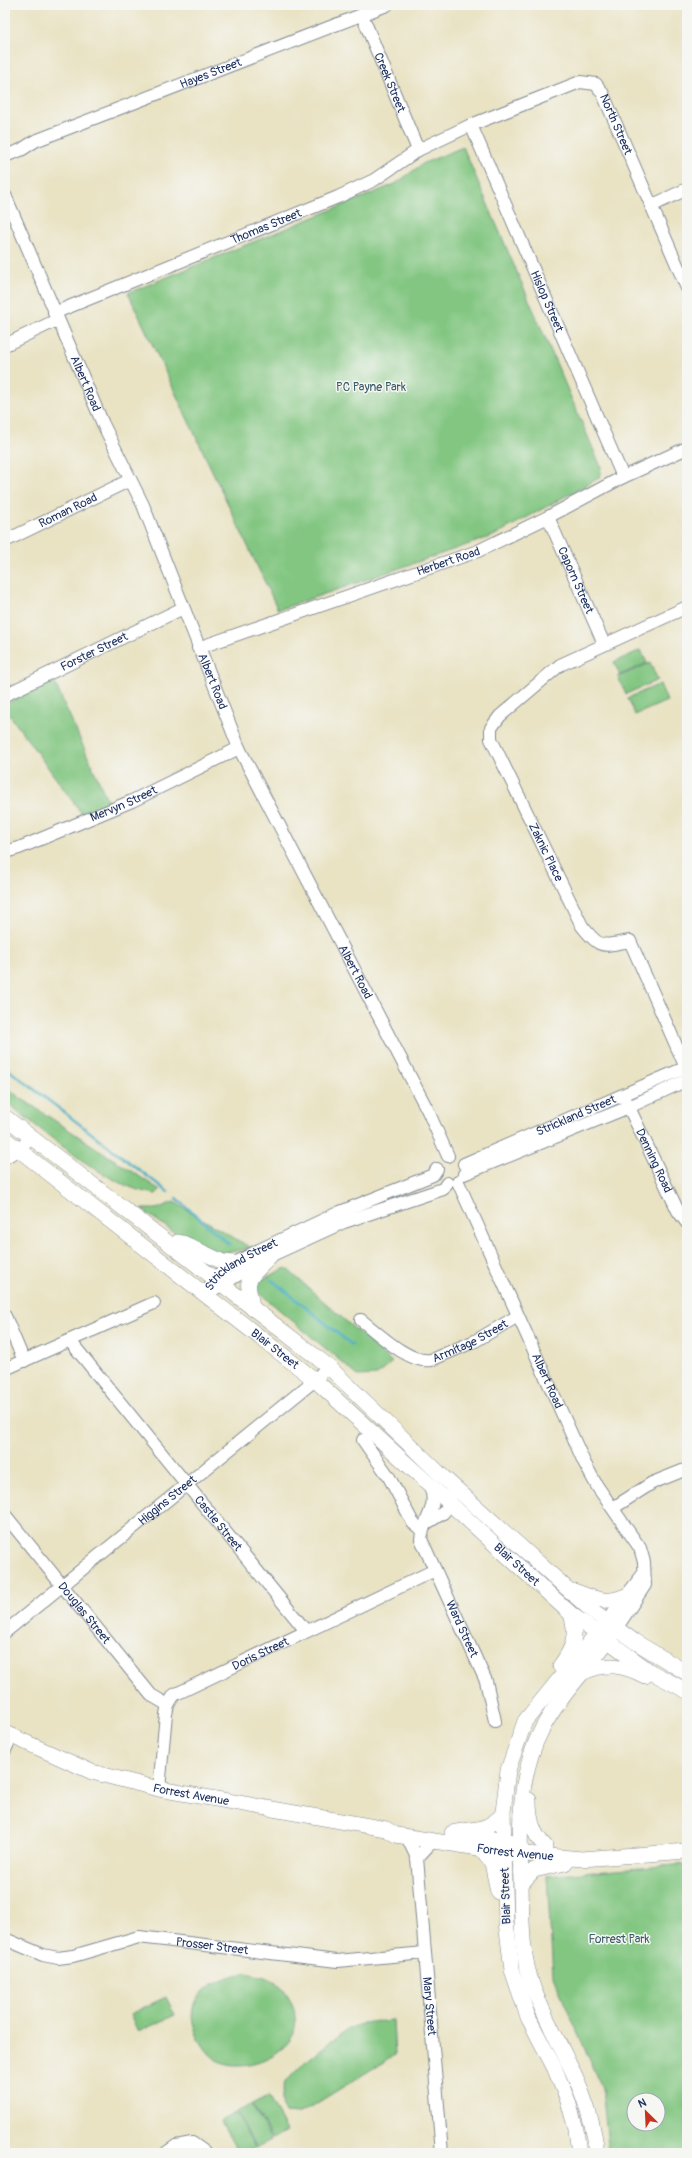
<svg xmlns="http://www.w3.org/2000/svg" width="692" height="2158" viewBox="0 0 692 2158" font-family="Pangolin,sans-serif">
  <rect width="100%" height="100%" fill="#f6f6f2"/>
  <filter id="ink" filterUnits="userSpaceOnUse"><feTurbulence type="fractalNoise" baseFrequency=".025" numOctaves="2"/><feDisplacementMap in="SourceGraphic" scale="8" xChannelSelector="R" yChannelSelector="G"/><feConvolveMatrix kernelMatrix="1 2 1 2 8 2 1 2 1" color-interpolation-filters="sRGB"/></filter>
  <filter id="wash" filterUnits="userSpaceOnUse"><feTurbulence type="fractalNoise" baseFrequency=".012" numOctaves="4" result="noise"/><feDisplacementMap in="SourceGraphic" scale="16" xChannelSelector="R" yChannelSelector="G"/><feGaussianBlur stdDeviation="0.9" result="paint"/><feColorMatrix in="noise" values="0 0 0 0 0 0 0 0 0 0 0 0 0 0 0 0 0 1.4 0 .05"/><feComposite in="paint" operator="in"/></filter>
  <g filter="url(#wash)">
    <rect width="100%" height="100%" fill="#e9e3c4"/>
    <!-- green -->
    <path fill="#82c681" stroke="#4e7a70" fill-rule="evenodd" d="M 463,147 L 601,467 L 599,478 L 493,536 L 278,610 L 128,293 L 395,184 L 424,163 Z
      M 641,650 L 647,663 L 620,675 L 614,662 Z
      M 650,663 L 658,680 L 626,694 L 618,677 Z
      M 54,681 L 110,806 L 85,818 L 5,709 L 5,704 Z
      M 660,684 L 667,701 L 635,715 L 628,698 Z
      M 5,1086 L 19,1097 L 160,1190 L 156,1194 C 108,1189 44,1131 5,1101 Z
      M 174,1202 L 251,1248 L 225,1253 L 196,1248 L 141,1209 L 156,1209 Z
      M 286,1268 L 392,1362 L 377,1375 L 358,1376 L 250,1285 Z
      M 687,1864 L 687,2153 L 609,2153 L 602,2088 L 553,1976 L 547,1876 ZM 634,2100 L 658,2100 L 658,2124 L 634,2124 Z
      M 244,1973 C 255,1975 267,1976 276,1982 C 292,1993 302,2023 290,2040 C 277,2058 246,2070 224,2063 C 215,2061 207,2052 202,2044 C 176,2003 206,1981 244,1973 Z
      M 166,1997 L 175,2015 L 138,2032 L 130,2014 Z
      M 393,2020 L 395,2055 L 304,2111 L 297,2114 L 285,2113 C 281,2105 281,2095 284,2086 C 290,2072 344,2028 360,2024 C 370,2021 383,2021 393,2020 Z
      M 268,2096 L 287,2131 L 272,2139 L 253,2104 Z
      M 252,2104 L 271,2140 L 256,2148 L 237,2112 Z
      M 236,2113 L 255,2148 L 246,2153 L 238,2153 L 221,2121 Z"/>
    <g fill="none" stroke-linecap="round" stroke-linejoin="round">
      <!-- stream -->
      <path stroke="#48afc7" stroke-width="2.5" d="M 5,1067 L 168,1192
        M 176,1198 L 229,1244
        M 272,1280 L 352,1345"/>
    </g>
  </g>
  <g filter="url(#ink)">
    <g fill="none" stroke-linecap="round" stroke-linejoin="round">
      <!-- minor casing -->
      <g stroke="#828991" stroke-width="14">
        <g id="minor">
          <path id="s1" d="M 362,15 L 418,150"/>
          <path id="s2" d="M 471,125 L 623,477"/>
          <path id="s3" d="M 5,156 L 21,150 L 35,141 L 387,5"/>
          <path id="s4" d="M 5,195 L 103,424 L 143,505 L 239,748 L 428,1111 L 448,1156"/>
          <path d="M 651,206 L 687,189"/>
          <path id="s5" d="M 54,313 L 338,197 L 374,180 L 418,150 L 471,125 L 580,82 L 596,84 L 603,94 L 687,288"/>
          <path d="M 5,345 L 57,320"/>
          <path id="s6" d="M 548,517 L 604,644"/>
          <path id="s7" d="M 5,541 L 130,480"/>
          <path id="s8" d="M 687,607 L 560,665 L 500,716 L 491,728 L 491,739 L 582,926 C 601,950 602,946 630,941 L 687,1070"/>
          <path id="s9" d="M 198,648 L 478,551 L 548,517 L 623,477 L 687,448"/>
          <path id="s10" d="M 5,695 L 183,608"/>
          <path id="s11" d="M 5,852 L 19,848 L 132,801 L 239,748"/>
          <path id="s12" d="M 626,1101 L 678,1211 L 687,1223"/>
          <path d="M 5,1157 L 20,1150 L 30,1137"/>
          <path id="s13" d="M 464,1164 L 687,1067"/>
          <path d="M 464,1174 L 629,1107 L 687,1080"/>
          <path id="s14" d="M 458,1182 L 584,1462 L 597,1486 L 640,1548 L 644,1562 L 645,1585 L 616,1629"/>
          <path d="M 216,1288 L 270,1256 L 344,1222 L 443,1189 L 447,1183"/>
          <path id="s15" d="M 205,1294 L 215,1278 L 226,1268 L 259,1250 L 340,1212 L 433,1175 L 437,1169"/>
          <path d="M 5,1316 L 24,1361"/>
          <path id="s16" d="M 361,1320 C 378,1333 409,1364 431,1360 L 475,1341 L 518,1316"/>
          <path id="s17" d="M 70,1341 L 306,1631"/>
          <path d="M 5,1369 L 154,1303"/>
          <path d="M 363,1440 L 389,1477 L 413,1523 L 422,1530"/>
          <path id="s18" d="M 430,1486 C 439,1509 423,1519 421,1539 L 486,1681 L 495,1721"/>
          <path d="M 613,1508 L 652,1483 L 687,1469"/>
          <path id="s19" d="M 5,1515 L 151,1695 L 168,1705"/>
          <path d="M 427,1523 L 443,1513 L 450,1504 L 450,1495"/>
          <path d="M 606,1622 L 644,1573"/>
          <path id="s20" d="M 5,1632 L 315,1380 L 328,1366"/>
          <path d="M 5,1750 L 12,1735"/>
          <path id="s21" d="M 159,1789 L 166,1714 L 168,1705 L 174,1695 L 435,1570"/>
          <path id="s22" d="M 407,1837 L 417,1858 L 442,2153"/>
          <path d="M 417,1858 L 429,1845 L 436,1841"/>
          <path id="s23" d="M 5,1939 L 43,1955 L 58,1958 L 73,1956 L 139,1937 L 337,1961 L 425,1953"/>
          <path d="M 166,2153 L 176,2146 L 192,2143 L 206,2153"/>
        </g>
      </g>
      <!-- major casing -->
      <g stroke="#828991" stroke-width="16">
        <g id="major">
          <path d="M 5,1117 L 328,1366 L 442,1476 L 592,1611 L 634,1641 L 687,1673"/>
          <path id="s24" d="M 5,1139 L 315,1380 L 571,1614 L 651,1672 L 687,1691"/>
          <path d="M 178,1242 L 183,1243 L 223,1262 L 234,1263"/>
          <path d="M 253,1309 C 244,1274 248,1282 270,1256"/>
          <path d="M 574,1591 C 593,1598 605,1605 625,1596"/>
          <path d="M 560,1666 C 573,1649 578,1635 571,1614"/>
          <path d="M 584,1672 C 607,1662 623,1665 645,1676"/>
          <path id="s25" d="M 5,1733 L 92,1772 L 159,1789 L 386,1829 L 396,1835 L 504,1852 L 582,1859 L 687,1851"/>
          <path d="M 529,1800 C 529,1818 532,1833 545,1846"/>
          <path d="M 452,1833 C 475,1827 484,1834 503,1814"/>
          <path d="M 465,1835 L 514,1842"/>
          <path d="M 481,1848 L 492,1863 L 498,1892"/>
          <path d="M 521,1884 L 534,1870 L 565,1863"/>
          <path d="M 579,2153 L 576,2129 L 568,2101 L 554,2067 L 528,2017 L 512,1970 L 506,1922 L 503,1812 L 508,1770 L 525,1721 L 602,1627"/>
          <path d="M 597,2153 C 590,2089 557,2047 534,1990 C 521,1956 522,1922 521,1886 C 520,1832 516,1779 542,1729 C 560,1695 590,1666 612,1635"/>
        </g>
      </g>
      <!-- minor -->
      <use href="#minor" stroke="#fff" stroke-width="12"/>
      <!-- major -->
      <use href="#major" stroke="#fff" stroke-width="15"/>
    </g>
  </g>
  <g text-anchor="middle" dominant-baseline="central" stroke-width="3" stroke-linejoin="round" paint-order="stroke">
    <!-- street labels -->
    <g font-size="12" fill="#1b2f5e" stroke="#f6f6f2">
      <text stroke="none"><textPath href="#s3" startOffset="222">Hayes Street</textPath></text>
      <text stroke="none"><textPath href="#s1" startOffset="73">Creek Street</textPath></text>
      <text stroke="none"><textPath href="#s5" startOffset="637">North Street</textPath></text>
      <text stroke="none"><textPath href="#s5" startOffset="229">Thomas Street</textPath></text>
      <text stroke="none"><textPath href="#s2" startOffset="192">Hislop Street</textPath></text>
      <text stroke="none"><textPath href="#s4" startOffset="205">Albert Road</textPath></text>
      <text stroke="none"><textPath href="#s7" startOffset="70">Roman Road</textPath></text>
      <text stroke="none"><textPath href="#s9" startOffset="265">Herbert Road</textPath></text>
      <text stroke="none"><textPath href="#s6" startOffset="69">Caporn Street</textPath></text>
      <text stroke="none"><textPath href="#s10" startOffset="99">Forster Street</textPath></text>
      <text stroke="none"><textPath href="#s4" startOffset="529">Albert Road</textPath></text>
      <text stroke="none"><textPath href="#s11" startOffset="128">Mervyn Street</textPath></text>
      <text stroke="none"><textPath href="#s8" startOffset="370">Zaknic Place</textPath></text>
      <text stroke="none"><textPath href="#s4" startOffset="853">Albert Road</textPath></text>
      <text stroke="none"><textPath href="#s13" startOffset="122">Strickland Street</textPath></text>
      <text stroke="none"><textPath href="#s12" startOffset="66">Denning Road</textPath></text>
      <text stroke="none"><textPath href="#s15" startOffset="48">Strickland Street</textPath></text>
      <text stroke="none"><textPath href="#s16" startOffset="126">Armitage Street</textPath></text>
      <text stroke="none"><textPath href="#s24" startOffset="342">Blair Street</textPath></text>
      <text stroke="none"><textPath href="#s14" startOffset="218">Albert Road</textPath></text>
      <text stroke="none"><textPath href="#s20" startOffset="209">Higgins Street</textPath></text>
      <text stroke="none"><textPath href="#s17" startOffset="235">Castle Street</textPath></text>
      <text stroke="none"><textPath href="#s24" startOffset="666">Blair Street</textPath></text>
      <text stroke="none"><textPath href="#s19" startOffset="126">Douglas Street</textPath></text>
      <text stroke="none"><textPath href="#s18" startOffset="154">Ward Street</textPath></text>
      <text stroke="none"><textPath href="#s21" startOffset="192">Doris Street</textPath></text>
      <text stroke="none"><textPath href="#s25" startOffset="197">Forrest Avenue</textPath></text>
      <text stroke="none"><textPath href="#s25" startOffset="527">Forrest Avenue</textPath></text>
      <text transform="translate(506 1896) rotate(-92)">Blair Street</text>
      <text stroke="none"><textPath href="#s23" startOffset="214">Prosser Street</textPath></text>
      <text stroke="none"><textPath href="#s22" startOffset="172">Mary Street</textPath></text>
    </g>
    <!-- park labels -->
    <g font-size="12" fill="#3a5c68" stroke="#f6f6f2">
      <text x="371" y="387">PC Payne Park</text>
      <text x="619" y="1939">Forrest Park</text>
    </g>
  </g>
  <!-- margin -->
  <rect width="692" height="2158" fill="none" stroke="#f6f6f2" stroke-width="20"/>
  <!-- north arrow -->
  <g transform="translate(646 2112) rotate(336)"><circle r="19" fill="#f6f6f2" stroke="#9ea6b7"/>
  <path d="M0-3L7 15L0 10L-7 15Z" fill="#c8321e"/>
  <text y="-6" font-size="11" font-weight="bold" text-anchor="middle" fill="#1b2f5e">N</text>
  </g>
</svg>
